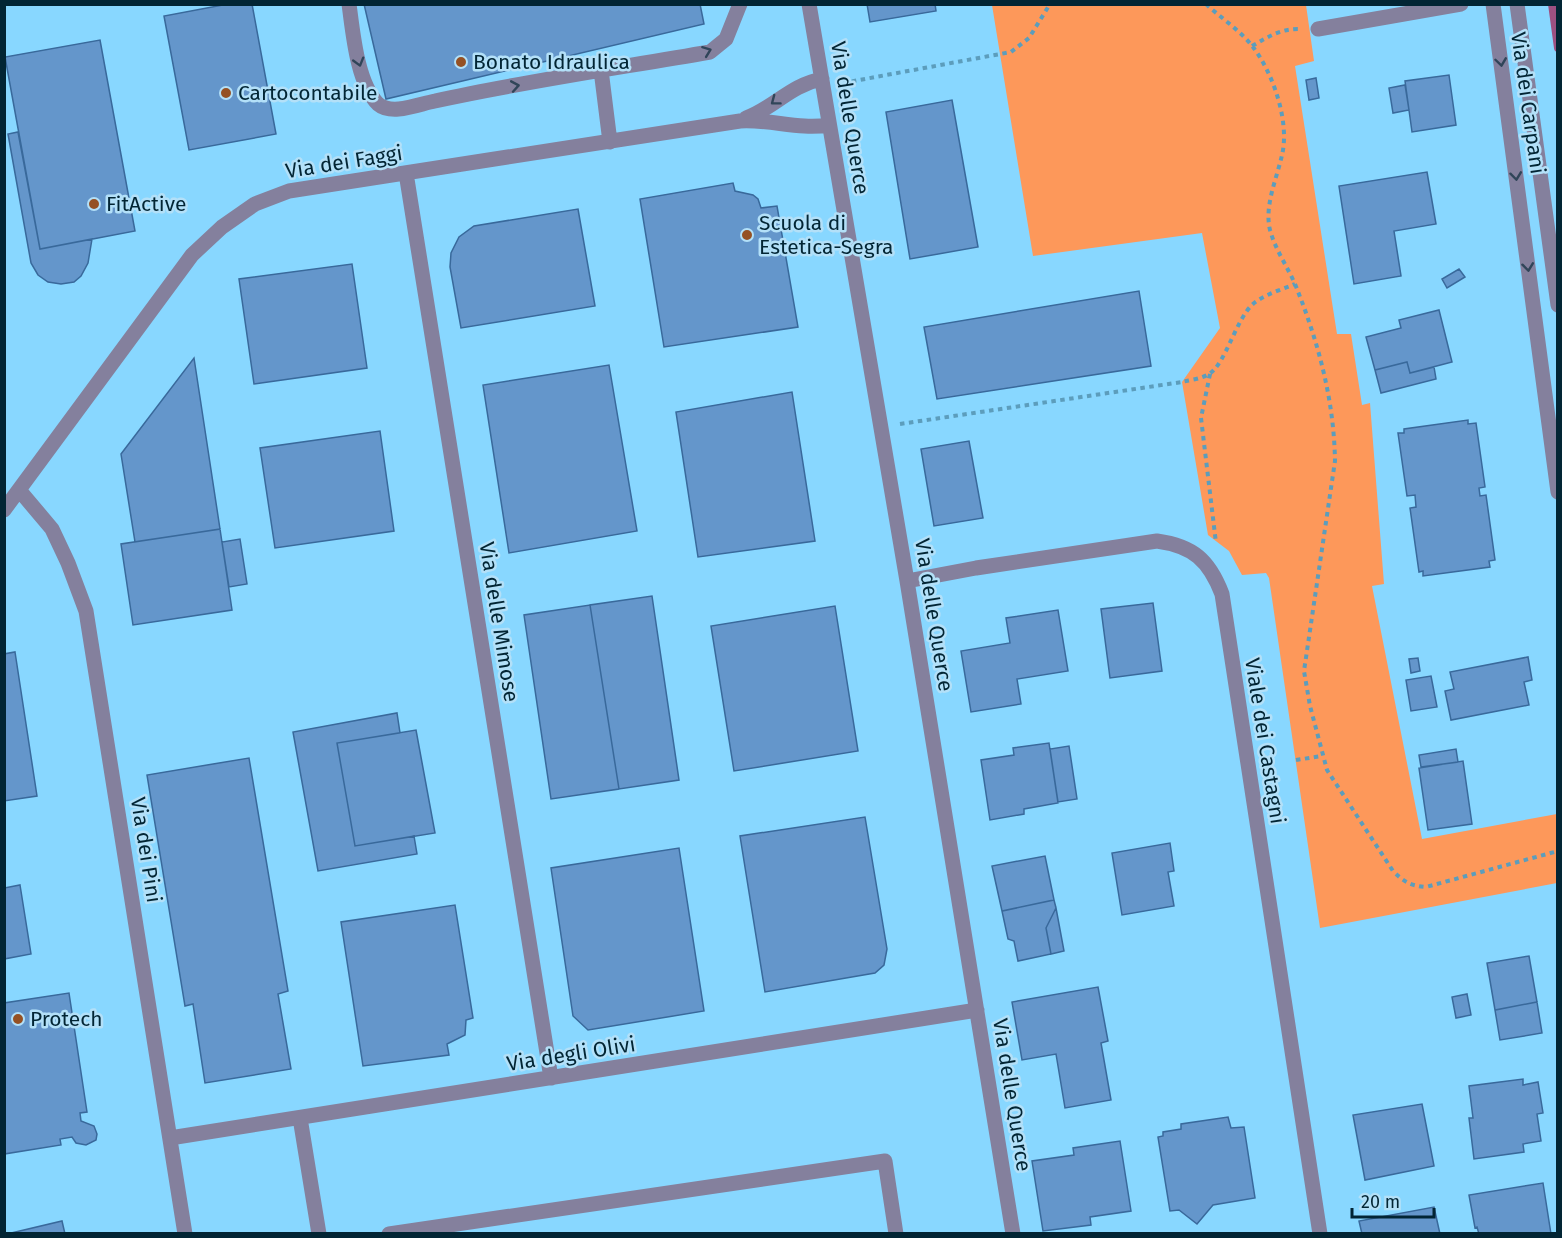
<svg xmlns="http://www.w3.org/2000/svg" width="1562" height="1238" viewBox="0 0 1562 1238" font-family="'Fira Sans',sans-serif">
  <rect width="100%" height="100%" fill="#88d7ff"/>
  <!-- green -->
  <path fill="#fd985a" d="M 992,5 L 1306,5 L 1314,61 L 1295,66 L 1337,334 L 1351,334 L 1362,405 L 1370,403 L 1384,584 L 1372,586 L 1422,839 L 1557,814 L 1557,883 L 1320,928 L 1269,578 L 1266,573 L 1242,575 L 1229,551 L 1208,535 L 1182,382 L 1220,328 L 1202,233 L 1033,256 Z"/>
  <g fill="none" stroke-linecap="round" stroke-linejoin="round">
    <!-- stream -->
    <path stroke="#9d5182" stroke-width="8" d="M 1552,4 L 1558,48"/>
  </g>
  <!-- building -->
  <path fill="#6496cb" stroke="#39699b" stroke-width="1.5" d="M 228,4 L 252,4 L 276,134 L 189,150 L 164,16 Z
    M 364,4 L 700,4 L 704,24 L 386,99 Z
    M 867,4 L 935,4 L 936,11 L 870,22 Z
    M 100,40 L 135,231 L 40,249 L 5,57 Z
    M 1449,75 L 1456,125 L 1412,132 L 1405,81 Z
    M 1316,78 L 1319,98 L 1309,100 L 1306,80 Z
    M 1405,85 L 1409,110 L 1393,113 L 1389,88 Z
    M 952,100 L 978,247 L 910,259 L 886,112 Z
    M 18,132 L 40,249 L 92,239 L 88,263 L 81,276 L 74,282 L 61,284 L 48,282 L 38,275 L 31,263 L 8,134 Z
    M 1427,172 L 1436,224 L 1394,231 L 1401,276 L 1354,284 L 1339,186 Z
    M 733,183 L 735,191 L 753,195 L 758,199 L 761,208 L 777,206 L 798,327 L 664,347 L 640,199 Z
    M 578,209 L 595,306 L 461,328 L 450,267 L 451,253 L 459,237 L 474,226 Z
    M 352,264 L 367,368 L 254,384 L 239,279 Z
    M 1459,269 L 1465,277 L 1447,288 L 1442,279 Z
    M 1139,291 L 1151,366 L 937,399 L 924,327 Z
    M 1439,310 L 1452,362 L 1410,373 L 1407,362 L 1375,370 L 1366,337 L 1401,328 L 1399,320 Z
    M 194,358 L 220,529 L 135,542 L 121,454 Z
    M 1407,362 L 1410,373 L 1434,367 L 1436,379 L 1381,393 L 1375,370 Z
    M 609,365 L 637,531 L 509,553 L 483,385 Z
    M 792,392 L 815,541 L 698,557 L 676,412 Z
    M 1468,420 L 1468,424 L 1476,423 L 1485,487 L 1479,488 L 1480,496 L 1486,495 L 1495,560 L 1489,561 L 1490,567 L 1423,576 L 1423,571 L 1419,572 L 1410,508 L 1416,507 L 1415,495 L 1407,496 L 1398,433 L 1404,433 L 1404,429 Z
    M 380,431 L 394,531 L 275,548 L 260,448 Z
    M 969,441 L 983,518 L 934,526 L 921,449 Z
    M 220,529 L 232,610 L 133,625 L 121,544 Z
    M 240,539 L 247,584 L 229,587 L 222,542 Z
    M 652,596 L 679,780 L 619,789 L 590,605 Z
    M 1153,603 L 1162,671 L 1110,678 L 1101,609 Z
    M 590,605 L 619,789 L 551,799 L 524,615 Z
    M 835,606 L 858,751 L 734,771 L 711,626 Z
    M 1058,610 L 1068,671 L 1017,679 L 1021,704 L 971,712 L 961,651 L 1010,643 L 1006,618 Z
    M 15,652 L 37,796 L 4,801 L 4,654 Z
    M 1528,657 L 1532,680 L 1524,682 L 1529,705 L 1451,720 L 1445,691 L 1454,689 L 1450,672 Z
    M 1418,658 L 1420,671 L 1411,673 L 1409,659 Z
    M 1431,676 L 1437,707 L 1411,711 L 1406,680 Z
    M 397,713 L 400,733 L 337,743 L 355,846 L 414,836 L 417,854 L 318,871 L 293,732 Z
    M 416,730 L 435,833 L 355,846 L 337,743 Z
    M 1049,743 L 1058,803 L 1024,809 L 1024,814 L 990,820 L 981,760 L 1014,755 L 1013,748 Z
    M 1069,746 L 1077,799 L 1058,802 L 1050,749 Z
    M 1456,749 L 1458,762 L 1421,767 L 1419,755 Z
    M 249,758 L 288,991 L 278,994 L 291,1069 L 205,1083 L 193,1004 L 185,1006 L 147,775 Z
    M 1463,761 L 1472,824 L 1428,830 L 1419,768 Z
    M 865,817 L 887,949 L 884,965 L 875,973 L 765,992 L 740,836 Z
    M 1170,843 L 1174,871 L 1168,872 L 1174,906 L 1122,915 L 1112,853 Z
    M 679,848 L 704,1011 L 588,1030 L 573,1016 L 551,868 Z
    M 1045,856 L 1054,900 L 1002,911 L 992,866 Z
    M 20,885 L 31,954 L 4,959 L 4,888 Z
    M 1054,900 L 1056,908 L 1046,928 L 1051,954 L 1018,961 L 1014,941 L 1008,939 L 1002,911 Z
    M 455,905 L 473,1018 L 466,1020 L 465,1035 L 447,1044 L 449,1055 L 363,1066 L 341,922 Z
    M 1056,908 L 1064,951 L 1051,954 L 1046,928 Z
    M 1529,956 L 1537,1002 L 1495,1010 L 1487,963 Z
    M 1098,987 L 1108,1041 L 1101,1043 L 1111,1100 L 1065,1108 L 1056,1054 L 1022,1060 L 1012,1002 Z
    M 69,993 L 87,1112 L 80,1113 L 81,1121 L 94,1126 L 97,1134 L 96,1140 L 86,1145 L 76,1143 L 72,1137 L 60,1139 L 61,1145 L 4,1154 L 4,1003 Z
    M 1467,994 L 1471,1015 L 1456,1018 L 1452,997 Z
    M 1537,1002 L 1542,1033 L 1500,1040 L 1495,1010 Z
    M 1523,1079 L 1523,1085 L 1538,1082 L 1543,1113 L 1537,1114 L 1541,1141 L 1523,1144 L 1524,1152 L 1474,1159 L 1469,1118 L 1473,1118 L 1469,1086 Z
    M 1422,1104 L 1434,1166 L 1365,1180 L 1353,1115 Z
    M 1228,1117 L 1231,1128 L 1244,1127 L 1255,1198 L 1213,1205 L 1197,1224 L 1179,1210 L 1170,1211 L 1158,1137 L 1163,1136 L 1163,1132 L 1181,1129 L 1181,1124 Z
    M 1120,1141 L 1131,1211 L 1090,1217 L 1091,1225 L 1043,1231 L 1032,1161 L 1074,1155 L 1073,1148 Z
    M 1543,1183 L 1551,1234 L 1479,1234 L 1477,1227 L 1475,1228 L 1469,1195 Z
    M 1434,1207 L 1440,1234 L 1362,1234 L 1359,1221 Z
    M 62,1221 L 65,1234 L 7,1234 Z"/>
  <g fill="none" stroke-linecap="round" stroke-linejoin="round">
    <!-- path -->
    <path stroke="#5c9dbc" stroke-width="4" stroke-dasharray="4.5 4.5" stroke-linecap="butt" d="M 1206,4 C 1221,18 1241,31 1253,47 C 1273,73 1290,122 1282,155 C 1277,178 1264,206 1270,230 C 1275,249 1287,266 1295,284 C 1318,341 1334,399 1335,461 L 1304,671 L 1310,706 L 1327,770 L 1393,871 C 1404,882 1411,886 1426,887 L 1558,851
      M 1252,46 C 1268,37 1280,29 1298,29
      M 843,83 L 1011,52 L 1029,38 L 1050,4
      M 1210,374 L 1201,418 L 1216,543
      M 900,424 L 1182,382 C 1190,380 1201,379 1209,374 C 1225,365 1236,319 1253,304 C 1265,294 1281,290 1295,284
      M 1296,760 L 1322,756"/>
    <!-- minor -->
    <path stroke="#84809d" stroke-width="15" d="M 349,4 C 353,33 357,83 378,104 C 392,116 419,104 435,101 C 526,81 618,68 710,52 L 726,39 L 740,4
      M 809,4 L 907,581 L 1013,1234
      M 1493,4 L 1558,492
      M 1517,4 L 1558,305
      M 1318,29 L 1461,4
      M 601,70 L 610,142
      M 746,118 C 774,108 790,85 822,79
      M 406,173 L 551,1078
      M 20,491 L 52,529 L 68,563 L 86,611 L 185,1234
      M 4,510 L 192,255 L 222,227 L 255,204 L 289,191 L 740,121 C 770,119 799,130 829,125
      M 907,581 L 976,568 L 1157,541 C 1193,546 1209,560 1222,594 L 1320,1234
      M 300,1118 L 319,1234
      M 170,1138 L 977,1010
      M 389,1234 L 885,1161 L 896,1234"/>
  </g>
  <!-- one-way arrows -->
  <defs><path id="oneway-chevron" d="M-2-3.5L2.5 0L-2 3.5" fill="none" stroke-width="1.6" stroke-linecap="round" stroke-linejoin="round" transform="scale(1.5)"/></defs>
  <g stroke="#304559">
    <use href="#oneway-chevron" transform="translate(707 51) rotate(-21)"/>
    <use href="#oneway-chevron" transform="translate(359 62) rotate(74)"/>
    <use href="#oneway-chevron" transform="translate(1501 62) rotate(82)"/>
    <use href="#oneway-chevron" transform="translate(515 86) rotate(-10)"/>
    <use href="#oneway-chevron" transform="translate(775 101) rotate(143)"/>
    <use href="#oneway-chevron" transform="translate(1516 176) rotate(83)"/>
    <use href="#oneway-chevron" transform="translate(1528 267) rotate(83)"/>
  </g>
  <!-- markers -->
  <g fill="#955124" stroke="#b3e0f8" stroke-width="2">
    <circle cx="461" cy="62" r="6"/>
    <circle cx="226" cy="93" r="6"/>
    <circle cx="94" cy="204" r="6"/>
    <circle cx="747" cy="235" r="6"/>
    <circle cx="18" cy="1019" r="6"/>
  </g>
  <g text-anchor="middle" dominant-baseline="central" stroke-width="5" stroke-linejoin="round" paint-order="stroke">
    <!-- poi labels -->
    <g font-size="21" fill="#022534" stroke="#b3e0f8" text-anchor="start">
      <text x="473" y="62">Bonato Idraulica</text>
      <text x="238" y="93">Cartocontabile</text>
      <text x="106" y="204">FitActive</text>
      <text x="759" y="223">Scuola di<tspan x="759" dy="24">Estetica-Segra</tspan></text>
      <text x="30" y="1019">Protech</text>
    </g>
    <!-- street labels -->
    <g font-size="21" fill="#022534" stroke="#b3e0f8">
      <text transform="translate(1528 103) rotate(82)">Via dei Carpani</text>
      <text transform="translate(850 118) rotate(81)">Via delle Querce</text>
      <text transform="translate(344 162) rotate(-9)">Via dei Faggi</text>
      <text transform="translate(934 615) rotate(81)">Via delle Querce</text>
      <text transform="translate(499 622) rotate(81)">Via delle Mimose</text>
      <text transform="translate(1265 741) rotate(81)">Viale dei Castagni</text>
      <text transform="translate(146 850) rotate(81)">Via dei Pini</text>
      <text transform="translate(571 1054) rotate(-9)">Via degli Olivi</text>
      <text transform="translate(1012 1095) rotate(81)">Via delle Querce</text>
    </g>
  </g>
  <!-- border -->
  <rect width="1562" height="1238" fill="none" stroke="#022534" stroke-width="12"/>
  <!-- scale -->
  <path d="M1352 1208v9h82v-9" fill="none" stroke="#022534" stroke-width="3"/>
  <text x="1361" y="1208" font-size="18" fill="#022534" stroke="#b3e0f8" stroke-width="4.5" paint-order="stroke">20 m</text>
</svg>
